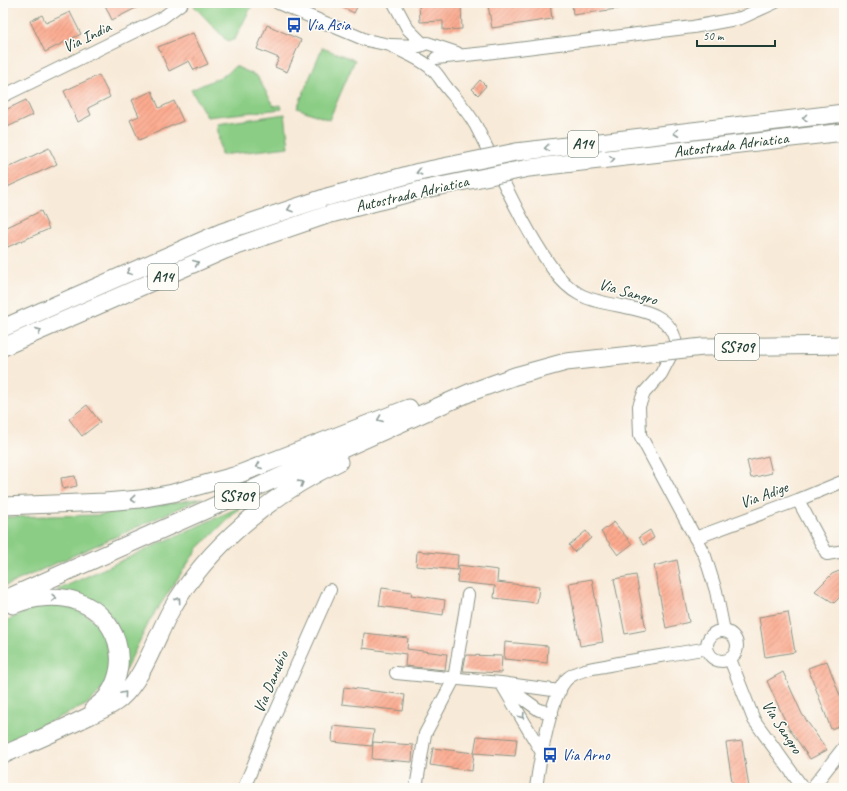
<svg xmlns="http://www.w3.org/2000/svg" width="847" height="791" viewBox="0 0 847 791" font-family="Caveat,sans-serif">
  <defs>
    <pattern id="building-hatch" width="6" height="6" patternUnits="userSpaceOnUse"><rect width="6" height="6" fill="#fcaa8f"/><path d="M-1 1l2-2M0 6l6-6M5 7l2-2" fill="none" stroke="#cb8c76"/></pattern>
  </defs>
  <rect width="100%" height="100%" fill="#fdfcf7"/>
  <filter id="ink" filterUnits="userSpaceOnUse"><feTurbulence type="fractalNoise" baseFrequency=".025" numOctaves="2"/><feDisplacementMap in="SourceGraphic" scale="8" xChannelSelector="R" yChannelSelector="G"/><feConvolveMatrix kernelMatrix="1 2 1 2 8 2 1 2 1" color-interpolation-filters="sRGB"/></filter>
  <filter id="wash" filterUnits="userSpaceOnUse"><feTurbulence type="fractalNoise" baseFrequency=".012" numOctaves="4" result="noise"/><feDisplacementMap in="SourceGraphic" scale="16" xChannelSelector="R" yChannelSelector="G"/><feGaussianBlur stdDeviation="0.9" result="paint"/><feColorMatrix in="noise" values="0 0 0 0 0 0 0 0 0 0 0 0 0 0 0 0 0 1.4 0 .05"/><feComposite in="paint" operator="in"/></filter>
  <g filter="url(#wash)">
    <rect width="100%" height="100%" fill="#f8ead8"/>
    <!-- green -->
    <path fill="#8bcd85" stroke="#55855c" d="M 196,3 L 247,3 L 252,5 L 235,39 L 228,42 L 194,6 Z
      M 322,48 L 355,60 L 329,120 L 297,108 Z
      M 235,66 L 257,76 L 274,106 L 281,105 L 282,109 L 207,117 L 191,90 L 227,74 Z
      M 285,114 L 289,147 L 221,155 L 217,124 Z
      M 202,498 L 3,587 L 3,517 L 98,515 Z
      M 242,506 L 198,548 L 150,620 L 119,683 L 115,620 L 57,590 Z
      M 66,605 C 77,611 89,615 98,624 C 107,635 111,665 108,678 C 105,688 94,698 86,705 L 3,743 L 3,622 L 39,606 Z"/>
    <g id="blocks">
      <!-- building -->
      <path fill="url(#building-hatch)" d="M 104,3 L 146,3 L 112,20 Z
        M 334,3 L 359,3 L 354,13 Z
        M 419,3 L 461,3 L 462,29 L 443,30 L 443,21 L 420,22 Z
        M 500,3 L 550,3 L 552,19 L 492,28 L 488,5 Z
        M 572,3 L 623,3 L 624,8 L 573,15 Z
        M 70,12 L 81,34 L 45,52 L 30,21 L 42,15 L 46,23 Z
        M 267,25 L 301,40 L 287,72 L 275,67 L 279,58 L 257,49 Z
        M 193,33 L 208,64 L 194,70 L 189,61 L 169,71 L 158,47 Z
        M 99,75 L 110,97 L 88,108 L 91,115 L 78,122 L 64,91 Z
        M 480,80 L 486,86 L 478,95 L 472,89 Z
        M 152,91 L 159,108 L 174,101 L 183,121 L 139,140 L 130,120 L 139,116 L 132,100 Z
        M 26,100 L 33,115 L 3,129 L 3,111 Z
        M 49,148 L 57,164 L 3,189 L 3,170 Z
        M 41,211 L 49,229 L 3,249 L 3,229 Z
        M 87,405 L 100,422 L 82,436 L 69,419 Z
        M 768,456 L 772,473 L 751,478 L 747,461 Z
        M 75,476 L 77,486 L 63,489 L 61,478 Z
        M 614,522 L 632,544 L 618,555 L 601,532 Z
        M 650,530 L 654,538 L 643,545 L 639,537 Z
        M 586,531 L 591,538 L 574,552 L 569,545 Z
        M 417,551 L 458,555 L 457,570 L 416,566 Z
        M 677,560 L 689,622 L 666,628 L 654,566 Z
        M 459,565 L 498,570 L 497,582 L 539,587 L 537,603 L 494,598 L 495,586 L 457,582 Z
        M 844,569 L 844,593 L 834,603 L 815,591 L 832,574 Z
        M 636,575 L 646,630 L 625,634 L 614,579 Z
        M 592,579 L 603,642 L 580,646 L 569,583 Z
        M 382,588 L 412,592 L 411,595 L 445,600 L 443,615 L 379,606 Z
        M 788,612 L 795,652 L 765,657 L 759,617 Z
        M 364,633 L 408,638 L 407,649 L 447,654 L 445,670 L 405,666 L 406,654 L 363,648 Z
        M 505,642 L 548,646 L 547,663 L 504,659 Z
        M 466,655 L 502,656 L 501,673 L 463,671 Z
        M 827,661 L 844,707 L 844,724 L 831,729 L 808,668 Z
        M 783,672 L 802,714 L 827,750 L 810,759 L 788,727 L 767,681 Z
        M 344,687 L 405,695 L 403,711 L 342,704 Z
        M 333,726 L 374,730 L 372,746 L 332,742 Z
        M 477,736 L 517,739 L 515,756 L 474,753 Z
        M 742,741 L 749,788 L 733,788 L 726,743 Z
        M 373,742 L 413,745 L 412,762 L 372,759 Z
        M 433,748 L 474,753 L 472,771 L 430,765 Z"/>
    </g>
  </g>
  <g filter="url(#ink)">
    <use href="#blocks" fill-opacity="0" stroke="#8c9486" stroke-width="1"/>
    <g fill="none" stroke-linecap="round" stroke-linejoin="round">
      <!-- minor casing -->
      <g stroke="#8c9486" stroke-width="14">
        <path id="minor" d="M 278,3 L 366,40 L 390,45 L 420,46 L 427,43 L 457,53
          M 394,3 L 408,29 L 423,44
          M 390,45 C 404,53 423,59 434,71 C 439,76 442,82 447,88 C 457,100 468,111 476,126 C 501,175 522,227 555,272 C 561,280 570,289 579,294 C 610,312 671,300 676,345 L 661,374 L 644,393 L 639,406 L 640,435 L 705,556 L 716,591 L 724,631
          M 436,58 L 486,53 L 693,27 L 741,18 L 774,3
          M 3,96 L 162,18 L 182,3
          M 798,500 L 827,554 L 844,551
          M 695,538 L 798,500 L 844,481
          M707 646a15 15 0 1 1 30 0a15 15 0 1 1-30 0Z
          M 730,659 L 754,720 L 803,788
          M 396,673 L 501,683 L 560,691
          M 501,683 L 541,751
          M 507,687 L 539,710 L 552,713
          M 244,788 L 267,732 L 330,590
          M 416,788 L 425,734 L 454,679 L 468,595
          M 536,788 C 539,765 551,692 568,678 C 578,670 593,668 605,666 C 639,658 673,655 707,648
          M 812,788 L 844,747"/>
      </g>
      <!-- highway casing -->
      <g stroke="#8c9486" stroke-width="19">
        <path id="highway" d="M 3,328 L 222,232 L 327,197
          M 3,347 L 225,250 L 327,215
          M 3,506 L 105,502 L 140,499 L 173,493 L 234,476 L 409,408
          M 3,600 L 471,392 L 515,376 L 566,362 L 631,355
          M 13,605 C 33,597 59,594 79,602 C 118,617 131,662 108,695 C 105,700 99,704 94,708
          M 3,755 C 32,742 61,730 89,716 C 99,711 111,707 120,699 C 144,678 156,637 171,610 C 209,545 272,494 339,462"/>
      </g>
      <!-- minor -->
      <use href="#minor" stroke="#fff" stroke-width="12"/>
      <!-- highway -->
      <use href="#highway" stroke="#fff" stroke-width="17"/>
      <!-- highway-bridge casing -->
      <g stroke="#8c9486" stroke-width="19" stroke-linecap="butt">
        <path id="highway-bridge" d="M 327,197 L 419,172 L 516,152 L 844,113
          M 327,215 L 421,190 L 529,168 L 844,132
          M 631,355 L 703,347 L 844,345"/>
      </g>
      <!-- highway-bridge -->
      <use href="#highway-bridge" stroke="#fff" stroke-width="17"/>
    </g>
    <!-- one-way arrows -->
    <defs><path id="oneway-chevron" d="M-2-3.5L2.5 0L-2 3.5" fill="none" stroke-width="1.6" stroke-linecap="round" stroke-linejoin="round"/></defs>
    <g stroke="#8f9e9a">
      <use href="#oneway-chevron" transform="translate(805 118) rotate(173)"/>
      <use href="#oneway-chevron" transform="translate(676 133) rotate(173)"/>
      <use href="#oneway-chevron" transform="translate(547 148) rotate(173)"/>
      <use href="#oneway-chevron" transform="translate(612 159) rotate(-7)"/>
      <use href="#oneway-chevron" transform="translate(419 172) rotate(167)"/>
      <use href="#oneway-chevron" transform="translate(290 209) rotate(161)"/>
      <use href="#oneway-chevron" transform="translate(196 263) rotate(-23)"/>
      <use href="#oneway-chevron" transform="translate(129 272) rotate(157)"/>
      <use href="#oneway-chevron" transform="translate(39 331) rotate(-24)"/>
      <use href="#oneway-chevron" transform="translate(380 419) rotate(159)"/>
      <use href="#oneway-chevron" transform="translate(259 466) rotate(158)"/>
      <use href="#oneway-chevron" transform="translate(301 483) rotate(-32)"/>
      <use href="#oneway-chevron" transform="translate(133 499) rotate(175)"/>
      <use href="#oneway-chevron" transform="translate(54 598) rotate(2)"/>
      <use href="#oneway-chevron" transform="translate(178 600) rotate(-55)"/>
      <use href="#oneway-chevron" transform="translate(124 694) rotate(-50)"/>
      <use href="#oneway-chevron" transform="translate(522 716) rotate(58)"/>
    </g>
  </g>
  <!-- icons -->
  <defs>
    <g id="bus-bare" transform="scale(1.2)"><path d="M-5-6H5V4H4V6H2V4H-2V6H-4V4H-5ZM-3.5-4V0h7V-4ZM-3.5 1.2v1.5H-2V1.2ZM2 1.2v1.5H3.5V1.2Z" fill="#1a4fb4" stroke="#fdfcf7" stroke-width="2.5" paint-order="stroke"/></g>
  </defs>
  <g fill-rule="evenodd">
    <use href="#bus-bare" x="294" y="25"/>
    <use href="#bus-bare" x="550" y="755"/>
  </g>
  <g text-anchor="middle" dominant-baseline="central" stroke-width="3" stroke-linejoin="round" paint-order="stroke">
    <!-- shield labels -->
    <g fill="#fdfcf7" stroke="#62766e" stroke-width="1">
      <rect x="568" y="131" width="30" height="26" rx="3"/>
      <rect x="148" y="264" width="30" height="26" rx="3"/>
      <rect x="715" y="334" width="44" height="26" rx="3"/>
      <rect x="215" y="483" width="44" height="26" rx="3"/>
    </g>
    <g font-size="15" font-weight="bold" fill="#1f3d34">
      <text x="583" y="144">A14</text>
      <text x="163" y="277">A14</text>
      <text x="737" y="347">SS709</text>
      <text x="237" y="496">SS709</text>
    </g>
    <!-- transit labels -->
    <g font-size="16" fill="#164399" stroke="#fdfcf7" text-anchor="start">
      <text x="306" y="25">Via Asia</text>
      <text x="562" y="755">Via Arno</text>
    </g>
    <!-- street labels -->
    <g font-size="16" fill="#1f3d34" stroke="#fdfcf7">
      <text transform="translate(87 37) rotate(-26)">Via India</text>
      <text transform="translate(731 145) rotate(-7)">Autostrada Adriatica</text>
      <text transform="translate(412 194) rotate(-13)">Autostrada Adriatica</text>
      <text transform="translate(628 292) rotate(16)">Via Sangro</text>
      <text transform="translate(764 495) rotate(-20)">Via Adige</text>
      <text transform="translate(271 682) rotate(-67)">Via Danubio</text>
      <text transform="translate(782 727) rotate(57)">Via Sangro</text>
    </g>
  </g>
  <!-- margin -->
  <rect width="847" height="791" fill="none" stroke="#fdfcf7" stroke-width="16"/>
  <!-- scale -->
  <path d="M697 40v6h78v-6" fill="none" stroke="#1f3d34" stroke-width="2"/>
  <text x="703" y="40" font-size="12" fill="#1f3d34" stroke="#fdfcf7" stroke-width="3" paint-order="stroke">50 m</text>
</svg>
